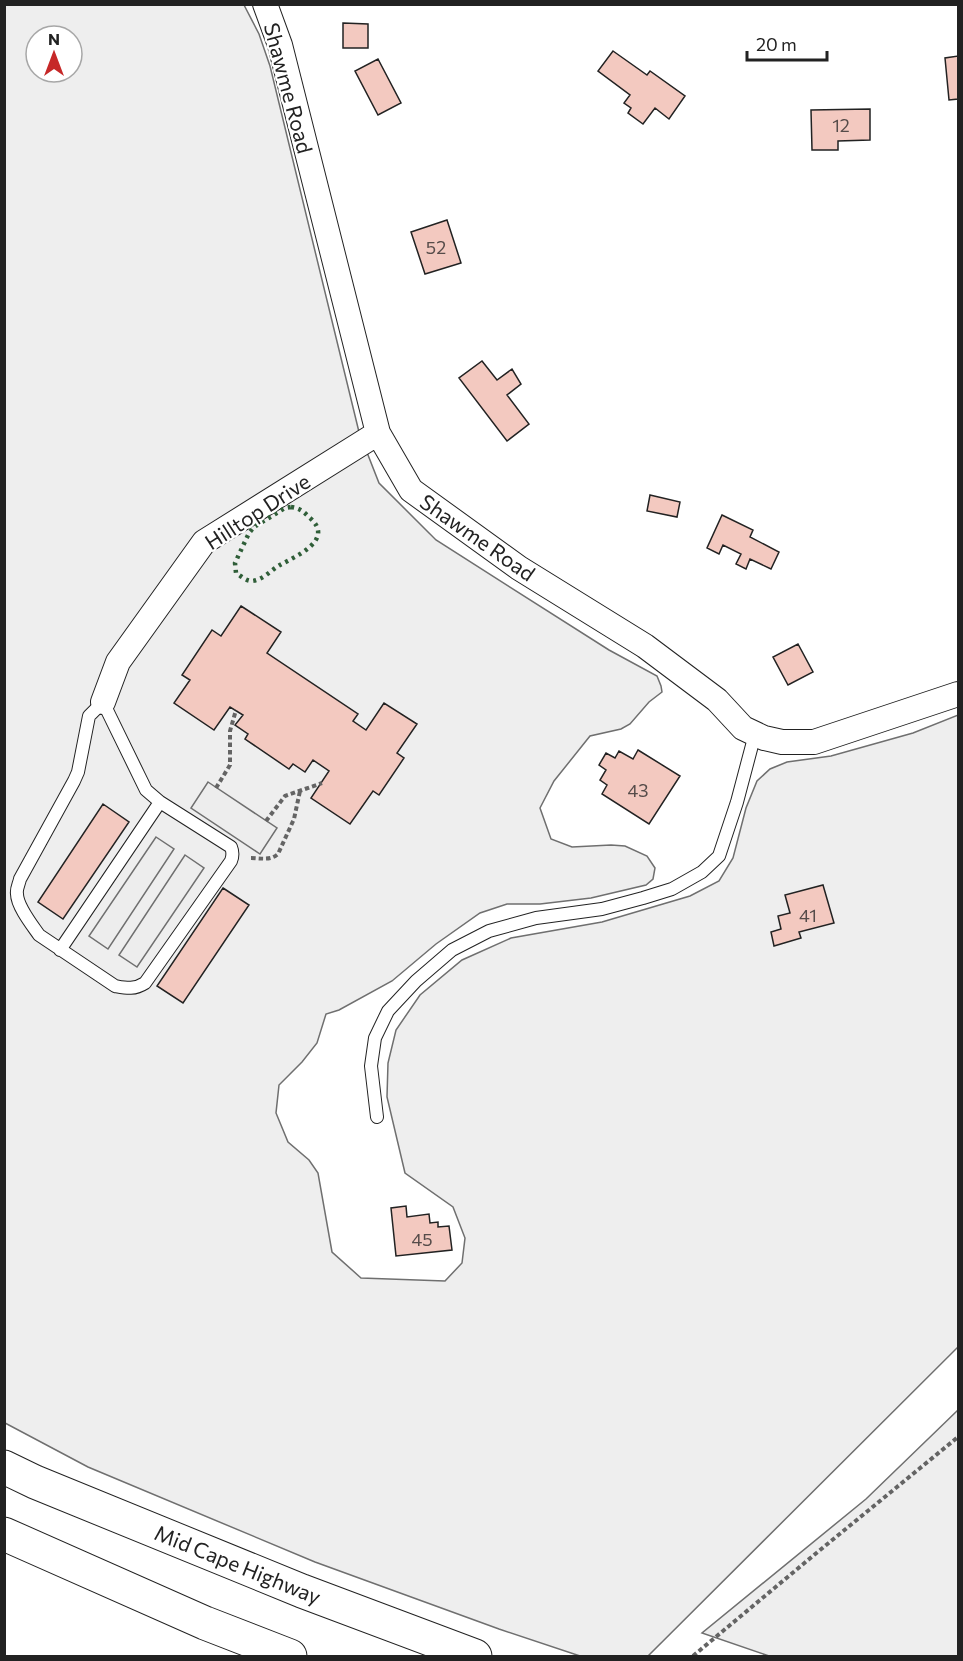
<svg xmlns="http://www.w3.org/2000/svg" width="963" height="1661" viewBox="0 0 963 1661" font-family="Commissioner,sans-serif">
  <rect width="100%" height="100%" fill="#fff"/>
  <!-- green -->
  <path fill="#eee" stroke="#6f6f6f" stroke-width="1.5" fill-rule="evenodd" d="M 4,5 L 244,5 L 259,34 L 270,66 L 359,432 L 379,483 L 436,540 L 609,650 L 657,676 L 661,686 L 662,692 L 649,702 L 630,724 L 621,729 L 590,736 L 554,781 L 540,808 L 551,839 L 572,847 L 611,845 L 625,846 L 647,856 L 655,868 L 653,879 L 646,885 L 591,898 L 540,904 L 507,904 L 480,913 L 436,944 L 392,981 L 339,1010 L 326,1014 L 317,1043 L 302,1062 L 279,1085 L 276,1113 L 288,1142 L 309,1160 L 318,1173 L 332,1252 L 361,1278 L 445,1281 L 462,1263 L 465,1238 L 453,1207 L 405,1173 L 387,1097 L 388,1063 L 396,1030 L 420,995 L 462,960 L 511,938 L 602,922 L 690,896 L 719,881 L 733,858 L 746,808 L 757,781 L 770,769 L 787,762 L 831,756 L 913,733 L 958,715 L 958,1347 L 648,1656 L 580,1656 L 499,1629 L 315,1562 L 88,1467 L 5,1423 ZM 36,36 L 72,36 L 72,72 L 36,72 Z
    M 958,1410 L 958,1656 L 769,1656 L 702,1633 L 866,1499 Z"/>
  <!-- parking -->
  <path fill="#ededed" stroke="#6f6f6f" stroke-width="1.5" d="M 208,782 L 277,828 L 260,854 L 191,808 Z
    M 156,837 L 174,849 L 108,949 L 89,936 Z
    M 185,855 L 204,868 L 137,967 L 119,955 Z"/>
  <!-- building -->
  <path fill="#f3c9c0" stroke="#222" stroke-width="1.5" d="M 343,23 L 368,24 L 368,48 L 343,48 Z
    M 613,51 L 647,75 L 650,71 L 685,96 L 669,119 L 655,108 L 643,124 L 628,113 L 631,108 L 624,103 L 630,95 L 598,71 Z
    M 958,56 L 958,99 L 949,100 L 945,58 Z
    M 378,59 L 401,103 L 378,115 L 355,71 Z
    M 870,109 L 870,140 L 838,141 L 838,150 L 812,150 L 811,110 Z
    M 447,220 L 461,263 L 425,274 L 411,232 Z
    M 482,361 L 497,380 L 512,369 L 521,384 L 507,395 L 529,424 L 507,441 L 459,378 Z
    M 650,495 L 680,502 L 677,517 L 647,511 Z
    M 722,515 L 753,530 L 750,537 L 779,552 L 771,569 L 750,559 L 746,569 L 736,564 L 741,554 L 723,545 L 719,554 L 707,548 Z
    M 241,606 L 281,632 L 267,653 L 358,714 L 353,721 L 366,730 L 384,703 L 417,724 L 397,753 L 404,758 L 379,795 L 373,791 L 350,824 L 311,798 L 329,771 L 313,760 L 305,772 L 293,764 L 289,769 L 245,739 L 248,734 L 235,725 L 243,715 L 230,707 L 214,730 L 174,703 L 190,680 L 182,675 L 212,630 L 221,636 Z
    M 798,644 L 813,672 L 788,685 L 773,657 Z
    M 638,750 L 680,776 L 649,824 L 602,794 L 607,785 L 600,780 L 606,770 L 599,765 L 606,753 L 615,758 L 619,751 L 633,759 Z
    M 103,804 L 129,822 L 63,919 L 38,902 Z
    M 823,885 L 834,923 L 799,932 L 801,938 L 774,946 L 771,932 L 781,929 L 778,916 L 790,913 L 785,895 Z
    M 223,888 L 249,905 L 183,1003 L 157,986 Z
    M 406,1206 L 407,1217 L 429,1214 L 430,1223 L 438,1222 L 438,1227 L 449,1226 L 452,1250 L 396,1256 L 391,1208 Z"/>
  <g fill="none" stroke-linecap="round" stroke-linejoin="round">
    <!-- service casing -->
    <g stroke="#222" stroke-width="14">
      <path id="service" d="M 103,702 L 146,790 L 160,802 L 231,847 C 233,852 233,856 231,861 L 145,983 C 134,990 126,988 115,986 L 39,935 C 32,925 17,906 17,894 C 16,889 19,884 20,879 L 74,781 L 78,772 L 89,716 Z
        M 60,950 L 160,802
        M 377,1117 L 371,1066 L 375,1038 L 388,1011 L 416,981 L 452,950 L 489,931 L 536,918 L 602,909 L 643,898 L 672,889 L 702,872 L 719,856 L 737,802 L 755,734"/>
    </g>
    <!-- minor casing -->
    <g stroke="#222" stroke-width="26">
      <path id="minor" d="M 265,4 L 280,45 L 378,433 L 411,490 L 519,568 L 645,646 L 717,700 L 743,728 L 764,738 L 782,742 L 814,742 L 958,694
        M 103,702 L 118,662 L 204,542 L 378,433"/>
    </g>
    <!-- motorway casing -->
    <g stroke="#222" stroke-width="35">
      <path id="motorway" d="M 4,1467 L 35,1482 L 302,1591 L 475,1656
        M 4,1534 L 205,1623 L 290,1656"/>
    </g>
    <!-- path -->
    <path stroke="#646464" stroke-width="4" stroke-dasharray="4.5 3" stroke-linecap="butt" d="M 216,788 L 230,765 L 230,731 L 236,710
      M 266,821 L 285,796 L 322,783
      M 251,858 C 261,858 270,861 278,854 L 294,819 L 300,791
      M 693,1656 L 814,1555 L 958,1437"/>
    <!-- service -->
    <use href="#service" stroke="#fff" stroke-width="12"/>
    <!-- minor -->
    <use href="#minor" stroke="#fff" stroke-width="24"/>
    <!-- motorway -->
    <use href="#motorway" stroke="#fff" stroke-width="33"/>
    <!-- hedge -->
    <path stroke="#2f5e38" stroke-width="4.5" stroke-dasharray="3 4.5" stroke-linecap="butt" d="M 291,507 C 300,508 304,512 310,518 C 335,540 296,556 280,565 C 271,570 263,580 252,581 C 246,581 241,576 236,573 L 235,563 L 249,533 L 254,527 L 285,508 Z"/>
  </g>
  <g text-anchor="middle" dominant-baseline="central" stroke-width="4.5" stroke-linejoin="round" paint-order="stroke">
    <!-- number labels -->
    <g font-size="18" fill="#564c4a">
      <text x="841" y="125">12</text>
      <text x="436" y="247">52</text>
      <text x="638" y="790">43</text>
      <text x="808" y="915">41</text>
      <text x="422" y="1239">45</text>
    </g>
    <!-- street labels -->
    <g font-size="21" fill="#222" stroke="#fff">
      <text transform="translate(289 88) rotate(75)">Shawme Road</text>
      <text transform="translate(257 511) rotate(-33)">Hilltop Drive</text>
      <text transform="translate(478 537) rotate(35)">Shawme Road</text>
      <text transform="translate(238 1564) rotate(22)">Mid Cape Highway</text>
    </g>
  </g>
  <!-- border -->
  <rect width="963" height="1661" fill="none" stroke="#222222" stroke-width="12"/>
  <!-- north arrow -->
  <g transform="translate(54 54)"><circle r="28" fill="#ffffff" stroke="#a7a7a7" stroke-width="1.5"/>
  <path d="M0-4.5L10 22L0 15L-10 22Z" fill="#c62828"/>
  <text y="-9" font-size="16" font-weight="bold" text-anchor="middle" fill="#222222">N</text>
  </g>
  <!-- scale -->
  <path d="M747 51v9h80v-9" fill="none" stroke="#222222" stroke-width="3"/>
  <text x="756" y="51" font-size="18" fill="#222222" stroke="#ffffff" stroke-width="4.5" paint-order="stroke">20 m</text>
</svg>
